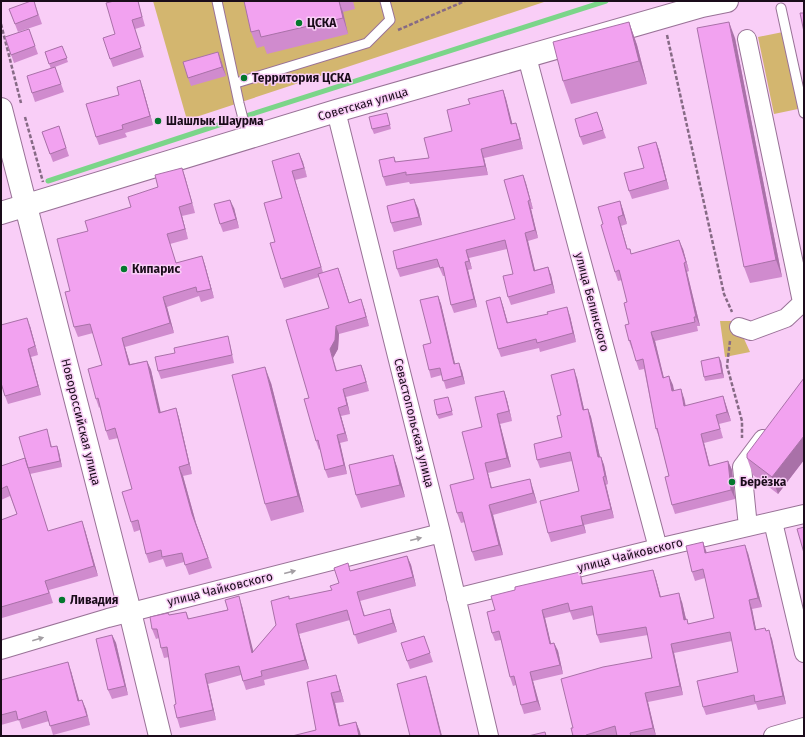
<svg xmlns="http://www.w3.org/2000/svg" width="805" height="737" viewBox="0 0 805 737" font-family="'Fira Sans',sans-serif">
  <rect width="100%" height="100%" fill="#f9cef7"/>
  <!-- green -->
  <path fill="#d3b66f" d="M 153,1 L 547,1 L 187,120 Z
    M 783,32 L 798,109 L 774,114 L 758,37 Z
    M 720,321 L 736,321 L 750,352 L 725,357 Z"/>
  <g fill="none" stroke-linecap="round" stroke-linejoin="round">
    <!-- stream -->
    <path stroke="#7bd589" stroke-width="5" d="M 48,181 L 243,117 L 606,1"/>
    <!-- lane casing -->
    <g stroke="#997297" stroke-width="11">
      <path id="lane" d="M 217,1 L 239,103 L 248,138
        M 781,8 L 804,113
        M 236,83 L 367,43 L 390,20 L 385,1"/>
    </g>
    <!-- street casing -->
    <g stroke="#997297" stroke-width="20">
      <path id="street" d="M 747,39 L 802,302
        M 527,57 L 658,548
        M 336,111 L 441,533 L 489,736
        M 739,327 L 751,331 L 786,318 L 804,301
        M 773,522 L 804,653
        M 748,527 L 742,467 L 763,439
        M 456,598 L 658,548 L 804,514
        M 1,650 L 108,618 L 441,533
        M 773,736 L 804,727"/>
    </g>
    <!-- secondary casing -->
    <g stroke="#997297" stroke-width="24">
      <path id="secondary" d="M 1,109 L 130,612 L 160,736
        M 1,213 L 336,111 L 702,6 L 727,1"/>
    </g>
    <!-- path -->
    <path stroke="#866a85" stroke-width="2.5" stroke-dasharray="4 2" stroke-linecap="butt" d="M 1,24 L 21,103
      M 398,30 L 465,1
      M 667,35 L 724,294 L 732,312
      M 25,117 L 43,182
      M 730,341 L 727,366 L 742,421 L 742,438"/>
    <!-- lane -->
    <use href="#lane" stroke="#fff" stroke-width="9"/>
    <!-- street -->
    <use href="#street" stroke="#fff" stroke-width="18"/>
    <!-- secondary -->
    <use href="#secondary" stroke="#fff" stroke-width="22"/>
  </g>
  <!-- wall -->
  <path fill="#d08bce" d="M 34,1 L 42,24 L 18,32 L 9,9 Z
    M 114,1 L 138,1 L 145,26 L 135,29 L 144,57 L 113,67 L 110,59 L 115,34 Z
    M 244,1 L 353,1 L 355,9 L 343,12 L 348,34 L 267,54 L 264,46 L 257,48 L 251,32 Z
    M 629,22 L 637,45 L 647,84 L 571,104 L 563,81 Z
    M 29,29 L 38,54 L 14,63 L 5,37 Z
    M 735,38 L 782,277 L 750,283 L 744,267 Z
    M 62,46 L 68,62 L 55,67 L 64,92 L 35,102 L 32,93 L 51,69 L 45,52 Z
    M 218,52 L 226,76 L 191,86 L 188,78 Z
    M 143,89 L 153,125 L 125,133 L 127,137 L 99,145 L 96,137 Z
    M 503,90 L 506,99 L 512,124 L 519,132 L 523,149 L 484,158 L 488,175 L 410,184 L 409,182 L 386,186 L 383,177 L 394,157 L 396,162 L 429,158 L 452,131 L 470,104 Z
    M 387,113 L 391,129 L 374,134 L 372,129 Z
    M 600,121 L 606,138 L 583,145 L 580,137 Z
    M 59,126 L 69,156 L 53,162 L 42,132 Z
    M 656,142 L 659,150 L 669,189 L 632,199 L 629,191 L 644,168 Z
    M 299,153 L 307,177 L 295,180 L 323,273 L 338,268 L 349,303 L 364,308 L 369,326 L 339,334 L 338,349 L 333,358 L 337,371 L 361,365 L 369,391 L 346,397 L 350,414 L 341,416 L 348,441 L 340,443 L 347,474 L 328,478 L 325,470 L 320,449 L 319,450 L 316,441 L 309,398 L 329,308 L 319,277 L 284,288 L 281,279 L 275,242 L 282,198 Z
    M 182,168 L 185,177 L 195,213 L 182,216 L 188,239 L 170,244 L 176,263 L 202,256 L 205,265 L 214,298 L 201,302 L 199,296 L 167,307 L 174,333 L 125,347 L 130,364 L 147,361 L 151,370 L 160,412 L 176,408 L 179,418 L 192,474 L 183,476 L 196,523 L 212,568 L 189,575 L 184,562 L 166,567 L 163,559 L 149,563 L 146,554 L 140,530 L 134,532 L 131,522 L 132,489 L 118,438 L 109,440 L 106,431 L 100,407 L 99,408 L 96,399 L 102,365 L 93,333 L 78,337 L 74,327 L 70,291 L 88,231 L 131,207 L 158,187 Z
    M 523,175 L 533,209 L 531,209 L 538,238 L 528,241 L 535,270 L 548,267 L 551,275 L 555,293 L 511,305 L 508,297 L 513,274 L 507,249 L 469,258 L 472,269 L 468,270 L 477,307 L 454,313 L 451,305 L 445,276 L 443,276 L 439,267 L 400,277 L 397,269 L 515,219 Z
    M 620,201 L 623,210 L 627,224 L 621,226 L 627,249 L 630,249 L 631,254 L 683,249 L 689,271 L 687,272 L 700,326 L 697,326 L 698,331 L 655,341 L 664,378 L 669,376 L 674,391 L 684,398 L 686,406 L 723,396 L 726,405 L 731,421 L 719,424 L 723,438 L 704,443 L 710,466 L 728,461 L 732,470 L 735,499 L 675,514 L 672,505 L 669,476 L 659,437 L 656,429 L 644,369 L 639,370 L 636,361 L 633,349 L 632,349 L 629,341 L 629,324 L 627,302 L 622,280 L 618,281 L 615,272 L 603,224 Z
    M 234,208 L 239,228 L 223,232 L 220,224 Z
    M 418,208 L 422,225 L 394,232 L 391,223 Z
    M 438,296 L 441,304 L 455,364 L 462,371 L 465,384 L 446,389 L 442,375 L 431,378 L 429,370 L 431,343 Z
    M 500,297 L 503,306 L 508,323 L 570,316 L 576,342 L 540,352 L 539,348 L 501,357 L 498,349 Z
    M 30,326 L 38,355 L 31,357 L 41,395 L 8,404 L 5,396 Z
    M 230,344 L 234,363 L 161,379 L 158,371 Z
    M 721,361 L 724,378 L 705,381 L 704,377 Z
    M 577,378 L 584,409 L 588,409 L 591,417 L 600,457 L 601,457 L 604,465 L 608,484 L 606,485 L 614,518 L 584,525 L 586,533 L 551,542 L 548,533 L 579,491 L 572,461 L 540,468 L 537,460 L 562,437 L 561,415 Z
    M 804,378 L 804,460 L 778,494 L 753,475 L 747,458 Z
    M 271,383 L 304,512 L 271,521 L 265,504 Z
    M 504,391 L 507,400 L 512,421 L 500,424 L 511,467 L 488,473 L 492,488 L 533,489 L 537,503 L 493,515 L 503,555 L 475,561 L 472,552 L 465,522 L 461,523 L 457,513 L 474,479 Z
    M 448,397 L 453,415 L 439,419 L 437,415 Z
    M 49,436 L 52,447 L 59,452 L 62,467 L 30,474 L 29,470 L 48,531 L 85,530 L 98,576 L 49,590 L 53,603 L 2,618 L 1,615 L 1,520 L 17,514 L 10,496 L 1,500 L 1,466 L 25,458 Z
    M 393,455 L 397,467 L 405,497 L 361,508 L 356,495 Z
    M 703,542 L 707,553 L 748,553 L 762,607 L 752,609 L 756,630 L 765,628 L 766,631 L 772,639 L 786,704 L 758,710 L 756,704 L 706,715 L 703,707 L 738,672 L 732,641 L 674,653 L 683,695 L 648,702 L 656,736 L 617,736 L 617,735 L 614,736 L 573,736 L 573,728 L 652,658 L 648,635 L 600,643 L 597,635 L 594,615 L 573,620 L 570,612 L 545,618 L 551,644 L 554,643 L 558,651 L 563,674 L 533,681 L 541,710 L 524,714 L 521,705 L 516,685 L 513,686 L 510,677 L 501,640 L 495,641 L 492,633 L 495,610 L 515,590 L 580,572 L 583,584 L 653,570 L 656,579 L 661,597 L 682,602 L 686,619 L 688,624 L 714,618 L 705,578 L 695,581 L 692,572 Z
    M 407,556 L 411,565 L 416,586 L 360,601 L 365,616 L 393,619 L 397,632 L 358,644 L 350,620 L 299,634 L 309,669 L 264,680 L 265,685 L 246,690 L 241,675 L 208,684 L 216,720 L 180,728 L 177,718 L 176,704 L 169,657 L 164,658 L 161,648 L 159,638 L 156,639 L 152,629 L 169,615 L 186,612 L 189,619 L 242,606 L 253,652 L 276,625 L 290,599 L 332,590 L 350,571 Z
    M 112,635 L 116,643 L 128,695 L 112,699 L 108,690 Z
    M 424,636 L 433,662 L 410,669 L 407,661 Z
    M 71,671 L 79,701 L 82,700 L 90,725 L 53,735 L 49,721 L 22,729 L 19,720 L 1,725 L 1,680 Z
    M 307,682 L 339,685 L 344,702 L 335,703 L 340,726 L 356,722 L 360,732 L 316,730 Z"/>
  <!-- shaded-wall -->
  <path fill="#a971a8" d="M 339,1 L 343,12 L 348,34 L 343,18 Z
    M 629,22 L 637,45 L 647,84 L 639,61 Z
    M 729,22 L 735,38 L 782,277 L 776,260 Z
    M 218,52 L 221,60 L 226,76 L 222,67 Z
    M 140,80 L 143,89 L 153,125 L 150,116 Z
    M 503,90 L 506,99 L 515,134 L 511,124 Z
    M 516,123 L 519,132 L 523,149 L 520,139 Z
    M 656,142 L 659,150 L 669,189 L 666,180 Z
    M 481,149 L 484,158 L 488,175 L 485,166 Z
    M 299,153 L 303,162 L 307,177 Z
    M 182,168 L 185,177 L 195,213 L 192,203 Z
    M 292,171 L 295,180 L 324,276 L 321,267 Z
    M 523,175 L 526,183 L 533,209 L 530,200 Z
    M 414,199 L 418,208 L 422,225 L 419,217 Z
    M 230,200 L 234,208 L 239,228 L 236,219 Z
    M 528,201 L 531,209 L 538,238 L 535,230 Z
    M 620,201 L 623,210 L 627,224 L 623,215 Z
    M 179,207 L 182,216 L 188,239 L 185,229 Z
    M 618,217 L 621,226 L 630,258 L 627,249 Z
    M 525,233 L 528,241 L 537,279 L 534,271 Z
    M 679,240 L 683,249 L 689,271 L 686,262 Z
    M 466,250 L 469,258 L 472,269 L 469,261 Z
    M 202,256 L 205,265 L 214,298 L 211,289 Z
    M 465,262 L 468,270 L 477,307 L 474,299 Z
    M 684,263 L 687,272 L 700,326 L 696,317 Z
    M 548,267 L 551,275 L 555,293 L 552,284 Z
    M 338,268 L 341,276 L 352,311 L 349,303 Z
    M 438,296 L 441,304 L 457,372 L 454,364 Z
    M 163,297 L 167,307 L 174,333 L 170,323 Z
    M 500,297 L 503,306 L 510,332 L 507,323 Z
    M 361,299 L 364,308 L 369,326 L 366,317 Z
    M 567,307 L 570,316 L 576,342 L 573,333 Z
    M 27,318 L 30,326 L 38,355 L 35,346 Z
    M 336,326 L 339,334 L 338,349 L 333,358 L 340,380 L 330,349 Z
    M 651,332 L 655,341 L 666,387 L 663,378 Z
    M 122,338 L 125,347 L 133,374 L 129,365 Z
    M 28,349 L 31,357 L 41,395 L 38,386 Z
    M 719,357 L 721,361 L 724,378 L 722,373 Z
    M 147,361 L 151,370 L 163,422 L 159,413 Z
    M 459,363 L 462,371 L 465,384 L 462,376 Z
    M 361,365 L 364,373 L 369,391 L 366,382 Z
    M 265,367 L 271,383 L 304,512 L 298,496 Z
    M 574,369 L 577,378 L 586,418 L 583,410 Z
    M 669,376 L 673,385 L 676,400 L 672,391 Z
    M 343,389 L 346,397 L 350,414 L 347,405 Z
    M 681,389 L 684,398 L 687,415 L 684,406 Z
    M 504,391 L 507,400 L 512,421 L 509,411 Z
    M 723,396 L 726,405 L 731,421 L 727,412 Z
    M 176,408 L 179,418 L 192,474 L 189,464 Z
    M 338,408 L 341,416 L 348,441 L 345,433 Z
    M 588,409 L 591,417 L 602,466 L 598,457 Z
    M 497,414 L 500,424 L 511,467 L 507,458 Z
    M 701,434 L 704,443 L 712,475 L 709,466 Z
    M 337,435 L 340,443 L 347,474 L 344,465 Z
    M 804,436 L 804,460 L 778,494 L 772,477 Z
    M 57,446 L 59,452 L 62,467 L 60,461 Z
    M 393,455 L 397,467 L 405,497 L 400,485 Z
    M 601,457 L 604,465 L 608,484 L 605,476 Z
    M 728,461 L 732,470 L 735,499 L 731,490 Z
    M 485,463 L 488,473 L 494,498 L 491,488 Z
    M 179,467 L 183,476 L 196,523 L 212,568 L 192,514 Z
    M 603,477 L 606,485 L 614,518 L 611,509 Z
    M 530,479 L 533,489 L 537,503 L 533,493 Z
    M 489,505 L 493,515 L 503,555 L 499,545 Z
    M 581,516 L 584,525 L 586,533 L 583,525 Z
    M 82,521 L 85,530 L 98,576 L 94,566 Z
    M 703,542 L 706,551 L 708,562 L 705,553 Z
    M 745,545 L 748,553 L 762,607 L 758,598 Z
    M 407,556 L 411,565 L 416,586 L 413,577 Z
    M 653,570 L 656,579 L 663,606 L 660,597 Z
    M 679,593 L 682,602 L 688,628 L 684,620 Z
    M 239,596 L 242,606 L 256,662 L 252,653 Z
    M 749,600 L 752,609 L 758,639 L 755,630 Z
    M 390,609 L 393,619 L 397,632 L 393,623 Z
    M 542,610 L 545,618 L 553,652 L 550,644 Z
    M 296,624 L 299,634 L 309,669 L 305,660 Z
    M 769,630 L 772,639 L 786,704 L 783,696 Z
    M 112,635 L 116,643 L 128,695 L 125,686 Z
    M 554,643 L 558,651 L 563,674 L 560,665 Z
    M 671,644 L 674,653 L 683,695 L 680,686 Z
    M 68,662 L 71,671 L 82,710 L 78,701 Z
    M 530,672 L 533,681 L 541,710 L 537,701 Z
    M 205,674 L 208,684 L 216,720 L 213,710 Z
    M 336,675 L 339,685 L 344,702 L 340,691 Z
    M 426,676 L 430,689 L 442,736 L 441,736 Z
    M 331,693 L 335,703 L 342,736 L 339,726 Z
    M 645,693 L 648,702 L 656,736 L 653,728 Z
    M 82,700 L 86,709 L 90,725 L 87,716 Z
    M 356,722 L 360,732 L 361,736 L 359,736 Z"/>
  <!-- building -->
  <path fill="#f2a2f0" stroke="#a971a8" d="M 31,1 L 34,1 L 38,15 L 15,24 L 9,9 Z
    M 114,1 L 138,1 L 142,17 L 132,20 L 141,48 L 110,59 L 103,38 L 115,34 L 106,3 Z
    M 244,1 L 339,1 L 343,18 L 261,37 L 259,30 L 251,32 Z
    M 800,13 L 804,13 L 804,32 Z
    M 629,22 L 639,61 L 563,81 L 553,42 Z
    M 729,22 L 776,260 L 744,267 L 697,28 Z
    M 29,29 L 35,46 L 11,55 L 5,37 Z
    M 62,46 L 67,58 L 49,64 L 45,52 Z
    M 218,52 L 222,67 L 188,78 L 183,62 Z
    M 55,67 L 61,84 L 32,93 L 27,76 Z
    M 140,80 L 150,116 L 122,125 L 123,129 L 96,137 L 86,104 L 119,95 L 117,87 Z
    M 503,90 L 511,124 L 516,123 L 520,139 L 481,149 L 485,166 L 406,175 L 406,172 L 383,177 L 379,160 L 394,157 L 395,162 L 429,158 L 424,138 L 452,131 L 447,110 L 470,104 L 468,99 Z
    M 597,112 L 603,130 L 580,137 L 575,119 Z
    M 387,113 L 390,125 L 372,129 L 369,117 Z
    M 59,126 L 66,148 L 50,154 L 42,132 Z
    M 656,142 L 666,180 L 629,191 L 624,173 L 644,168 L 638,147 Z
    M 299,153 L 304,168 L 292,171 L 321,267 L 281,279 L 270,243 L 275,242 L 264,203 L 282,198 L 272,161 Z
    M 182,168 L 192,203 L 179,207 L 185,229 L 167,234 L 176,263 L 202,256 L 211,289 L 197,292 L 196,287 L 163,297 L 170,323 L 122,338 L 129,365 L 147,361 L 159,413 L 176,408 L 189,464 L 179,467 L 192,514 L 208,558 L 185,565 L 182,553 L 162,557 L 161,550 L 146,554 L 138,520 L 131,522 L 122,492 L 132,489 L 115,428 L 106,431 L 98,398 L 96,399 L 88,369 L 102,365 L 90,324 L 74,327 L 65,292 L 70,291 L 57,239 L 88,231 L 85,221 L 131,207 L 128,197 L 158,187 L 155,175 Z
    M 523,175 L 530,200 L 528,201 L 535,230 L 525,233 L 534,271 L 548,267 L 552,284 L 508,297 L 503,276 L 513,274 L 505,240 L 466,250 L 469,261 L 465,262 L 474,299 L 451,305 L 443,267 L 440,268 L 437,259 L 397,269 L 393,251 L 515,219 L 504,180 Z
    M 414,199 L 419,217 L 391,223 L 387,206 Z
    M 230,200 L 236,219 L 220,224 L 214,204 Z
    M 620,201 L 623,215 L 618,217 L 627,249 L 630,249 L 631,254 L 679,240 L 686,262 L 684,263 L 696,317 L 694,317 L 695,322 L 651,332 L 663,378 L 669,376 L 672,391 L 681,389 L 684,406 L 723,396 L 727,412 L 716,415 L 720,429 L 701,434 L 709,466 L 728,461 L 731,490 L 672,505 L 665,477 L 669,476 L 657,428 L 656,429 L 643,359 L 636,361 L 630,340 L 629,341 L 625,325 L 629,324 L 624,303 L 627,302 L 619,270 L 615,272 L 601,225 L 603,224 L 598,207 Z
    M 338,268 L 349,303 L 361,299 L 366,317 L 336,326 L 335,340 L 330,349 L 336,371 L 361,365 L 366,382 L 343,389 L 347,405 L 338,408 L 345,433 L 337,435 L 344,465 L 325,470 L 318,440 L 316,441 L 304,399 L 309,398 L 286,320 L 329,308 L 318,274 Z
    M 438,296 L 454,364 L 459,363 L 462,376 L 443,381 L 440,368 L 429,370 L 423,345 L 431,343 L 420,300 Z
    M 500,297 L 507,323 L 548,314 L 547,312 L 567,307 L 573,333 L 537,343 L 536,339 L 498,349 L 486,301 Z
    M 27,318 L 35,346 L 28,349 L 38,386 L 5,396 L 1,383 L 1,325 Z
    M 228,336 L 232,355 L 158,371 L 155,357 L 175,353 L 174,348 Z
    M 719,357 L 722,373 L 704,377 L 701,361 Z
    M 265,367 L 298,496 L 265,504 L 232,375 Z
    M 574,369 L 583,410 L 588,409 L 598,457 L 601,457 L 605,476 L 603,477 L 611,509 L 581,516 L 583,525 L 548,533 L 540,501 L 579,491 L 570,452 L 537,460 L 534,444 L 562,437 L 557,416 L 561,415 L 551,375 Z
    M 804,378 L 804,436 L 772,477 L 747,458 L 747,454 Z
    M 504,391 L 509,411 L 497,414 L 507,458 L 485,463 L 491,488 L 530,479 L 533,493 L 489,505 L 499,545 L 472,552 L 462,512 L 457,513 L 450,485 L 474,479 L 462,432 L 482,427 L 475,397 Z
    M 448,397 L 452,411 L 437,415 L 434,400 Z
    M 47,429 L 51,447 L 57,446 L 60,461 L 28,468 L 19,437 Z
    M 393,455 L 400,485 L 356,495 L 349,465 Z
    M 25,458 L 48,531 L 82,521 L 94,566 L 45,581 L 49,593 L 1,607 L 1,520 L 17,514 L 7,486 L 1,489 L 1,466 Z
    M 804,527 L 804,553 L 797,529 Z
    M 703,542 L 705,553 L 745,545 L 758,598 L 749,600 L 755,630 L 765,628 L 766,631 L 769,630 L 783,696 L 755,702 L 754,695 L 703,707 L 697,681 L 738,672 L 730,632 L 671,644 L 680,686 L 645,693 L 653,728 L 630,733 L 631,736 L 617,736 L 615,726 L 586,735 L 586,736 L 573,736 L 571,728 L 573,728 L 561,679 L 603,667 L 652,658 L 646,627 L 597,635 L 592,606 L 570,611 L 568,603 L 542,610 L 550,644 L 554,643 L 560,665 L 530,672 L 537,701 L 521,705 L 514,676 L 510,677 L 499,631 L 492,633 L 487,612 L 495,610 L 491,596 L 515,590 L 515,587 L 580,572 L 582,584 L 653,570 L 660,597 L 679,593 L 684,620 L 687,619 L 688,624 L 714,618 L 703,569 L 692,572 L 686,546 Z
    M 407,556 L 413,577 L 357,592 L 364,616 L 390,609 L 393,623 L 354,635 L 347,610 L 296,624 L 305,660 L 261,671 L 262,676 L 243,681 L 239,666 L 205,674 L 213,710 L 177,718 L 174,705 L 176,704 L 167,647 L 161,648 L 157,629 L 152,629 L 150,617 L 168,613 L 169,615 L 186,612 L 188,619 L 228,610 L 225,600 L 239,596 L 252,653 L 276,625 L 271,601 L 289,596 L 289,599 L 332,590 L 330,586 L 339,583 L 334,568 L 348,563 L 350,571 Z
    M 112,635 L 125,686 L 108,690 L 96,639 Z
    M 424,636 L 430,653 L 407,661 L 401,643 Z
    M 68,662 L 78,701 L 82,700 L 87,716 L 50,726 L 46,711 L 18,720 L 16,711 L 1,715 L 1,680 Z
    M 336,675 L 340,691 L 331,693 L 339,726 L 356,722 L 359,736 L 292,736 L 316,730 L 307,682 Z
    M 426,676 L 441,736 L 410,736 L 397,684 Z
    M 545,732 L 546,736 L 528,736 Z"/>
  <!-- one-way arrows -->
  <defs><path id="oneway-solid" d="M-6-.8H1V-3.2L6.5 0L1 3.2V.8H-6Z"/></defs>
  <g fill="#a39ea3">
    <use href="#oneway-solid" transform="translate(416 539) rotate(-14)"/>
    <use href="#oneway-solid" transform="translate(290 572) rotate(-14)"/>
    <use href="#oneway-solid" transform="translate(38 639) rotate(-16)"/>
  </g>
  <!-- markers -->
  <g fill="#03782d" stroke="#f9cef7" stroke-width="1.5">
    <circle cx="299" cy="23" r="4"/>
    <circle cx="244" cy="78" r="4"/>
    <circle cx="158" cy="121" r="4"/>
    <circle cx="124" cy="269" r="4"/>
    <circle cx="732" cy="482" r="4"/>
    <circle cx="62" cy="600" r="4"/>
  </g>
  <g text-anchor="middle" dominant-baseline="central" stroke-width="3" stroke-linejoin="round" paint-order="stroke">
    <!-- poi labels -->
    <g font-size="12" font-weight="bold" fill="#1a0c1a" stroke="#f9cef7" text-anchor="start">
      <text x="307" y="23">ЦСКА</text>
      <text x="252" y="78">Территория ЦСКА</text>
      <text x="166" y="121">Шашлык Шаурма</text>
      <text x="132" y="269">Кипарис</text>
      <text x="740" y="482">Берёзка</text>
      <text x="70" y="600">Ливадия</text>
    </g>
    <!-- street labels -->
    <g font-size="12" fill="#1a0c1a" stroke="#f9cef7">
      <text transform="translate(363 104) rotate(-16)">Советская улица</text>
      <text transform="translate(592 302) rotate(75)">улица Белинского</text>
      <text transform="translate(81 422) rotate(76)">Новороссийская улица</text>
      <text transform="translate(414 423) rotate(76)">Севастопольская улица</text>
      <text transform="translate(630 555) rotate(-14)">улица Чайковского</text>
      <text transform="translate(220 589) rotate(-14)">улица Чайковского</text>
    </g>
  </g>
  <!-- border -->
  <rect width="805" height="737" fill="none" stroke="#1a0c1a" stroke-width="4"/>
</svg>
